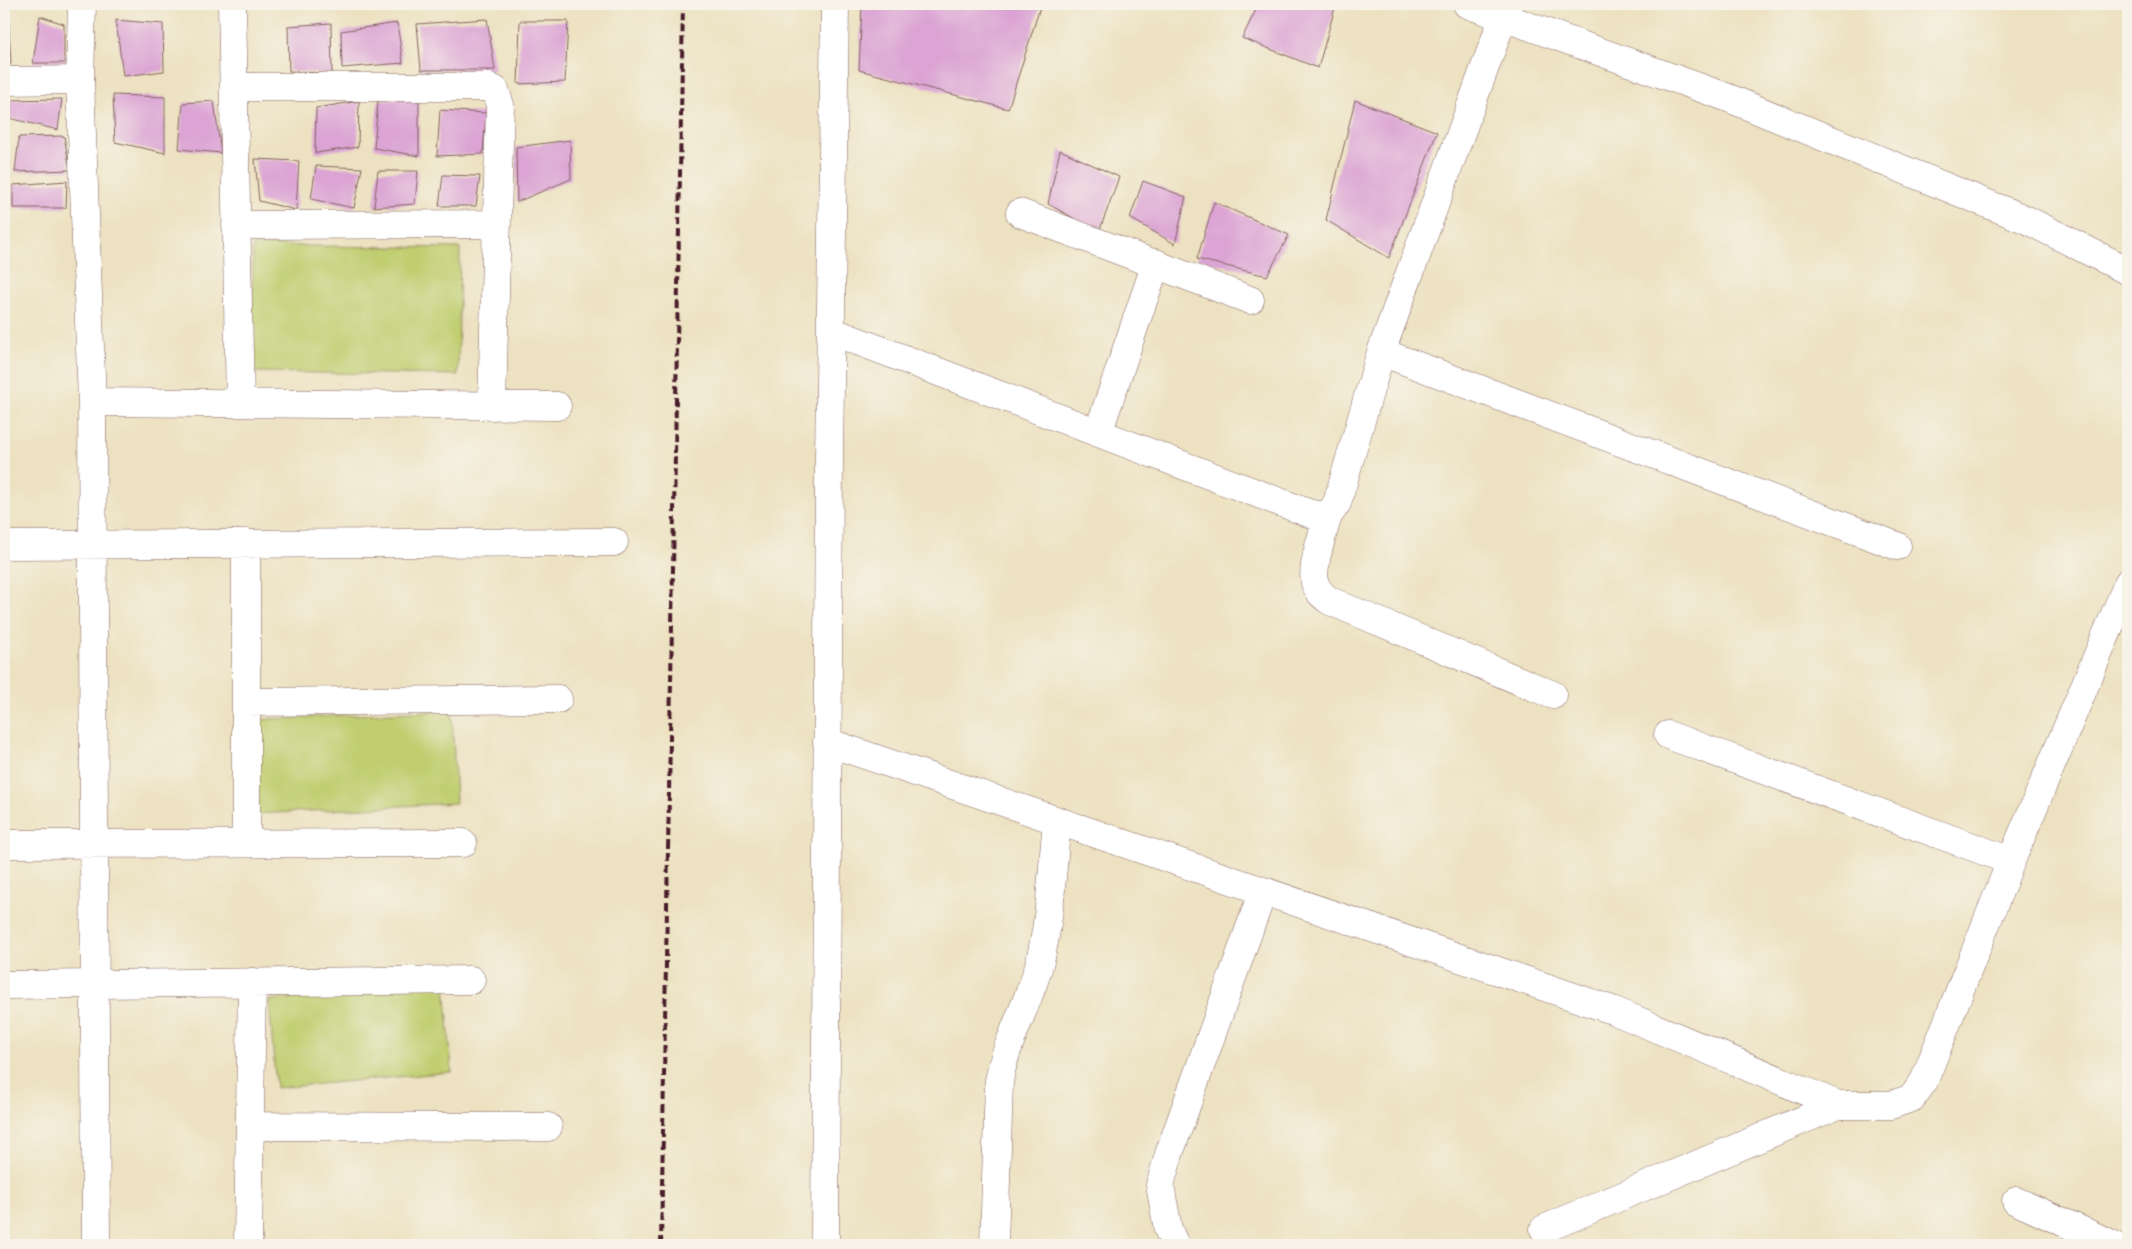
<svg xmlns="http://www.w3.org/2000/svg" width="2132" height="1249" viewBox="0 0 2132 1249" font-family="Delius,sans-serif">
  <rect width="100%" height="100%" fill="#f7f3e8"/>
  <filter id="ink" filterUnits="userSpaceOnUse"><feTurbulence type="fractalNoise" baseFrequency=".02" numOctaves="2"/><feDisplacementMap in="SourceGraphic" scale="10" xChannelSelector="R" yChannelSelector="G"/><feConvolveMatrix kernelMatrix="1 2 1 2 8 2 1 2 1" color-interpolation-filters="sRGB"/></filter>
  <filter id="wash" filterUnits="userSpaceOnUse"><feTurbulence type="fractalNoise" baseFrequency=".0096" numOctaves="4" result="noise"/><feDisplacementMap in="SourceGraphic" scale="20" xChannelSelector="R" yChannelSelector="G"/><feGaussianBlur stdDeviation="1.12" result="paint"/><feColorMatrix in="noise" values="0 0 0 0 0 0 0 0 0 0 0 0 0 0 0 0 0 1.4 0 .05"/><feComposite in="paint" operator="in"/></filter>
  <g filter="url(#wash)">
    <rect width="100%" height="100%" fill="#ece1c0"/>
    <!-- green -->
    <path fill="#c0ce70" stroke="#85764e" d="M 253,245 L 460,248 L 458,375 L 251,372 Z
      M 452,710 L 456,803 L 256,814 L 251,720 Z
      M 445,983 L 452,1072 L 276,1088 L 269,1000 Z"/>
    <g id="blocks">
      <!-- building -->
      <path fill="#dba4d4" d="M 862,4 L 1041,4 L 1008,109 L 859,70 Z
        M 1259,4 L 1336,4 L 1318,68 L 1242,38 Z
        M 8,11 L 11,64 L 4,65 L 4,13 Z
        M 40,16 L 64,24 L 64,59 L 67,63 L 33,63 Z
        M 487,19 L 495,70 L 421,70 L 417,24 Z
        M 116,20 L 163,24 L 164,71 L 123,76 Z
        M 520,21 L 568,21 L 565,82 L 518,84 Z
        M 331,23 L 332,74 L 289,71 L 288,26 Z
        M 397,23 L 403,63 L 342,68 L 341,31 Z
        M 113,95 L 165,97 L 165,153 L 115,142 Z
        M 419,97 L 419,156 L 374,148 L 378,101 Z
        M 62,99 L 58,130 L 9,118 L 8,100 Z
        M 1355,100 L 1437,132 L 1389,258 L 1326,220 Z
        M 214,101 L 221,153 L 179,149 L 183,103 Z
        M 359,101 L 358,147 L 315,153 L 316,108 Z
        M 440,110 L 486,113 L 483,154 L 437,156 Z
        M 64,136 L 70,170 L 15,172 L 19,137 Z
        M 570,140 L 571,179 L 517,202 L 516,147 Z
        M 1060,150 L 1119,177 L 1099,232 L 1048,204 Z
        M 255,159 L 299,161 L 296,210 L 259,201 Z
        M 316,166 L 362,168 L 354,208 L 311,199 Z
        M 378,171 L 418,171 L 415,204 L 374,207 Z
        M 443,175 L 480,176 L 476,206 L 439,206 Z
        M 67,181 L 66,208 L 13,208 L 13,185 Z
        M 1143,181 L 1186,197 L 1175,244 L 1130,218 Z
        M 1214,202 L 1289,235 L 1267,276 L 1197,259 Z"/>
    </g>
  </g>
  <g filter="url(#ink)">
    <use href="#blocks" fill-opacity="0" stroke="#83635f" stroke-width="1"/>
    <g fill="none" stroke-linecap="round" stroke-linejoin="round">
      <!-- minor casing -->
      <g stroke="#83635f" stroke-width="29">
        <path id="minor" d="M 82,4 L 80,80 L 92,402 L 96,1245
          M 232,4 L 240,403
          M 1467,4 L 1726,97 L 2027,220 L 2128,271
          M 4,81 L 80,80
          M 234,87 L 489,87 L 495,90 L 500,105 L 492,406
          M 1020,213 L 1250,300
          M 236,225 L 497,224
          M 831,331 L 1311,514 L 1328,516 L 1337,503 L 1381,352 L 1508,4
          M 1381,352 L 1897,546
          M 92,402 L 557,406
          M 1098,433 L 1156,263
          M 1328,516 C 1323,533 1311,566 1315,583 C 1317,591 1323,596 1330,601 L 1553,695
          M 4,545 L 614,542
          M 246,702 L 558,699
          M 1668,735 L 2011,861
          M 827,742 L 1615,1011 L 1838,1105
          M 246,843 L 246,543
          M 4,844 L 463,843
          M 4,985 L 471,980
          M 250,1126 L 548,1127
          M 2016,1201 L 2114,1245
          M 1544,1229 L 1838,1105 L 1891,1105 L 1912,1098 L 1924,1081 L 2011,861 L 2128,583
          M 248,1245 L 252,982
          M 825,1245 L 829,460 L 835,4
          M 994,1245 L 999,1081 C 1006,1041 1028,1005 1039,965 C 1051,918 1052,869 1057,821
          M 1175,1245 L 1168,1229 L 1160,1185 L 1169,1154 L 1263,891"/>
      </g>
      <!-- minor -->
      <use href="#minor" stroke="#fff" stroke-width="28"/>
      <!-- rail -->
      <path stroke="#4a1f2b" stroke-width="4" stroke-dasharray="8 4" stroke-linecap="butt" d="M 661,1245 L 683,4"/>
    </g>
  </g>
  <!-- margin -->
  <rect width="2132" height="1249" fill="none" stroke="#f7f3e8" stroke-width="20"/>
</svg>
